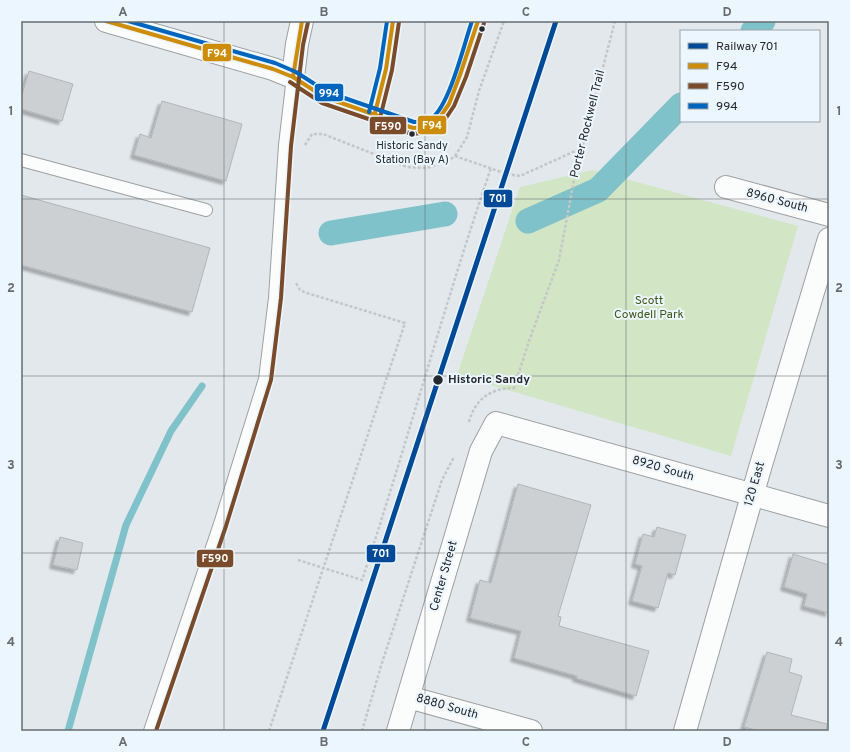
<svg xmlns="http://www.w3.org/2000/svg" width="850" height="752" viewBox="0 0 850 752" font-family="Overpass,sans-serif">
  <defs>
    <filter id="shadow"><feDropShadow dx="-3.5" dy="3.5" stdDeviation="1" flood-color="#0004"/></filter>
  </defs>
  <rect width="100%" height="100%" fill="#e3e8ec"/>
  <!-- green -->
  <path fill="#d2e5c5" d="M 593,170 L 798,226 L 731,456 L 457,375 L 520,187 Z"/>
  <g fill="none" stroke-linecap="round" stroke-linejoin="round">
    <!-- stream -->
    <path stroke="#7fc2ca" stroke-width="7" d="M 68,731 L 126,525 L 171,431 L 202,386"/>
    <!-- canal -->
    <path stroke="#7fc2ca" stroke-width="25" d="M 753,31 L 763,21
      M 528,221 L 598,190 L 681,105
      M 331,233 L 445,214"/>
  </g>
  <!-- building -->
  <path fill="#ccd0d3" stroke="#b2b5b9" filter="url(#shadow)" d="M 29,71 L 73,84 L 62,121 L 21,109 L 21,98 Z
    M 162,101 L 242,124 L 226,181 L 134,155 L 140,134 L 151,138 Z
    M 21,195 L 210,248 L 192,312 L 21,265 Z
    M 518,484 L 591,505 L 558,616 L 561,617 L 559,626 L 649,651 L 636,696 L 576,678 L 577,676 L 514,658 L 521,631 L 470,618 L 480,580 L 491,583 Z
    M 657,527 L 686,535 L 675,575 L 668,573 L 658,608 L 632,601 L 642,566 L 635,564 L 643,534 L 654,537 Z
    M 60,537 L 83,543 L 77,570 L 53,565 Z
    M 793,554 L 829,565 L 829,613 L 804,606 L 807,594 L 784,587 Z
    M 767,652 L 792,659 L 789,672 L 802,676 L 791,715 L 827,724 L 826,731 L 760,731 L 744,727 Z"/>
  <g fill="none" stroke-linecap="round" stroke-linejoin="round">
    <!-- lane casing -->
    <g stroke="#9ca0a3" stroke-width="14">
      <path id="lane" d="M 375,113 L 386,69 L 393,21
        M 21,160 L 206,210
        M 150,731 L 220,524 L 265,379 L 275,298 L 285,145 L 293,77 L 324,97 L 413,128 C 422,128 429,128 436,123 C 453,108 470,44 478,21"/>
    </g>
    <!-- street casing -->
    <g stroke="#9ca0a3" stroke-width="24">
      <path id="street" d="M 106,21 L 273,69 L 293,77 L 297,44 L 302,21
        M 726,187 L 829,215
        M 408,697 L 531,731
        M 398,731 L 481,451 L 496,423 L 829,516
        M 685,731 L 760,468 L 829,239"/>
    </g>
    <!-- path -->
    <path stroke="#c4c6c7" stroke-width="2.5" stroke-dasharray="3 2" stroke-linecap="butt" d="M 305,145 L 312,134 L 323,134 L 407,167 L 427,168 L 448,161 L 455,156 L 467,137 L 479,91 L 504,21
      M 455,156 L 507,174 L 520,176 L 582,148
      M 469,422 C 475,399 491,388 514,388 L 529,341 L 559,260 L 575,175 L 615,21
      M 298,560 L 362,580 C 407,444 444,305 491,168
      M 269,731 L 405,323 L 307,293 L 300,290 L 296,283
      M 362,731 L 381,666 L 442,480 L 454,457"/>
    <!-- lane -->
    <use href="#lane" stroke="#fbfcfc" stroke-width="12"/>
    <!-- street -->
    <use href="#street" stroke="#fbfcfc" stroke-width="22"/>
    <!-- bus-1 casing -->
    <g stroke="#ecf6fe" stroke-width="7">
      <path id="bus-1" d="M 106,21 L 273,69 L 293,77 L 324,97 L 413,128 L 428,127 L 436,123 L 449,104 L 460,75 L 478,21
        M 293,77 L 302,21
        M 375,113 L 386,69 L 393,21"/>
    </g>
    <!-- bus-2 casing -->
    <g stroke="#ecf6fe" stroke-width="7">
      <path id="bus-2" d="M 290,82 L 322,103 L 412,134 L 430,132 L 440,127 L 454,106 L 466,77 L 484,23
        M 381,114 L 392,70 L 399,22
        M 156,731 L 226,526 L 271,380 L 281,298 L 291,146 L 303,45 L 308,22"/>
    </g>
    <!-- bus-3 casing -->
    <g stroke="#ecf6fe" stroke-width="7">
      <path id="bus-3" d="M 128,21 L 275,63 L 296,72 L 327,92 L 414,122 C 420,122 427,122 432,118 C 450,104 464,44 472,21
        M 369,112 L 380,68 L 387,21"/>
    </g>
    <!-- bus-1 -->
    <use href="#bus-1" stroke="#cd8d09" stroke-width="4"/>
    <!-- bus-2 -->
    <use href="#bus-2" stroke="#7a4b2a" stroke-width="4"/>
    <!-- bus-3 -->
    <use href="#bus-3" stroke="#0065bd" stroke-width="4"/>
    <!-- rail-1 casing -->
    <g stroke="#ecf6fe" stroke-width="8">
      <path id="rail-1" d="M 323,731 L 556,21"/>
    </g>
    <!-- rail-1 -->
    <use href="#rail-1" stroke="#004a97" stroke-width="5"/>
  </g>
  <!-- grid -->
  <path fill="none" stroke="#686c6f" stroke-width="1" stroke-opacity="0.55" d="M 224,21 L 224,731M 425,21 L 425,731M 626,21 L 626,731M 21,199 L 829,199M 21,376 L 829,376M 21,553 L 829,553"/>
  <!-- markers -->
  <g fill="#26292c" stroke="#ecf6fe" stroke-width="1.5">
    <circle cx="482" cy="29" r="3.5"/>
    <circle cx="412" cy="134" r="3.5"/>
    <circle cx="438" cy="380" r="5.5"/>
  </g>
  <g text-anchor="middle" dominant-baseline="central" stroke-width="4" stroke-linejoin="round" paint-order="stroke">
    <!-- bus labels -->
    <g font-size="11" fill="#26292c" stroke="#ecf6fe">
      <text x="412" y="146">Historic Sandy<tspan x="412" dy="14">Station (Bay A)</tspan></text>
    </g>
    <!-- street labels -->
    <g font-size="12" fill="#26292c" stroke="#ecf6fe">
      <text transform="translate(588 124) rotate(-76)">Porter Rockwell Trail</text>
      <text transform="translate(777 201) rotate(15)">8960 South</text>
      <text transform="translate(663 469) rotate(16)">8920 South</text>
      <text transform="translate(755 484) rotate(-74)">120 East</text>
      <text transform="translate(444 576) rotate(-74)">Center Street</text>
      <text transform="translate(447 707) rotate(16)">8880 South</text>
    </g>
    <!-- park labels -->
    <g font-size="12" fill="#3d5716" stroke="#ecf6fe">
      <text x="649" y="301">Scott<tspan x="649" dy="14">Cowdell Park</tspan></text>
    </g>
    <!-- stop labels -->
    <g font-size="12" font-weight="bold" fill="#26292c" stroke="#ecf6fe" text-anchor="start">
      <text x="448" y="380">Historic Sandy</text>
    </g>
  </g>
  <g stroke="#ecf6fe" stroke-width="1.5">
    <rect x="202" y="43" width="30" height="19" rx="4" fill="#cd8d09"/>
    <rect x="314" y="83" width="30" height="19" rx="4" fill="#0065bd"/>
    <rect x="417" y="115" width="30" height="20" rx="4" fill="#cd8d09"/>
    <rect x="369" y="116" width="38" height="19" rx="4" fill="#7a4b2a"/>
    <rect x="483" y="189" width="30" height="19" rx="4" fill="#004a97"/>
    <rect x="366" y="544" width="30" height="19" rx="4" fill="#004a97"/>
    <rect x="196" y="549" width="38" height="19" rx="4" fill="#7a4b2a"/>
  </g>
  <g font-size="11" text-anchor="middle" font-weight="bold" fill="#fff">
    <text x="217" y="57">F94</text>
    <text x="329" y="97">994</text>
    <text x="432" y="129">F94</text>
    <text x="388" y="130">F590</text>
    <text x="498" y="202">701</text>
    <text x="381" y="557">701</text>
    <text x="215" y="562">F590</text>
  </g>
  <!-- border -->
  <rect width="850" height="752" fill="none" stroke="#ecf6fe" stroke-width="44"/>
  <!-- legend -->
  <rect x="680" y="30" width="140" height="92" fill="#ecf6fe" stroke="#9da4aa"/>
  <rect x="688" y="43" width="20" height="6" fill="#004a97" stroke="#9da4aa"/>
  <text x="716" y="50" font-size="12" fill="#26292c">Railway 701</text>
  <rect x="688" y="63" width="20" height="6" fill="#cd8d09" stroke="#9da4aa"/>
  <text x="716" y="70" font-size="12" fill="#26292c">F94</text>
  <rect x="688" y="83" width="20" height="6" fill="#7a4b2a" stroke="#9da4aa"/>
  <text x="716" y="90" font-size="12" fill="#26292c">F590</text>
  <rect x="688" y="103" width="20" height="6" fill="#0065bd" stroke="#9da4aa"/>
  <text x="716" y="110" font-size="12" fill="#26292c">994</text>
  <rect x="22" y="22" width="806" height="708" fill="none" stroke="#686c6f" stroke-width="1.5"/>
  <g font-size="13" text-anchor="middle" font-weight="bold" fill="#686c6f">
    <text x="123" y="16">A</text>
    <text x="324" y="16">B</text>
    <text x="526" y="16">C</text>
    <text x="727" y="16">D</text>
    <text x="11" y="115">1</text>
    <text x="839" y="115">1</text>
    <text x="11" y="292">2</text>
    <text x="839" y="292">2</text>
    <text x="11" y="469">3</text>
    <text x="839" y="469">3</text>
    <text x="11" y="646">4</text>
    <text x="839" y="646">4</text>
    <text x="123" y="746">A</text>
    <text x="324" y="746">B</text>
    <text x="526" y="746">C</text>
    <text x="727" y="746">D</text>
  </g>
</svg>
